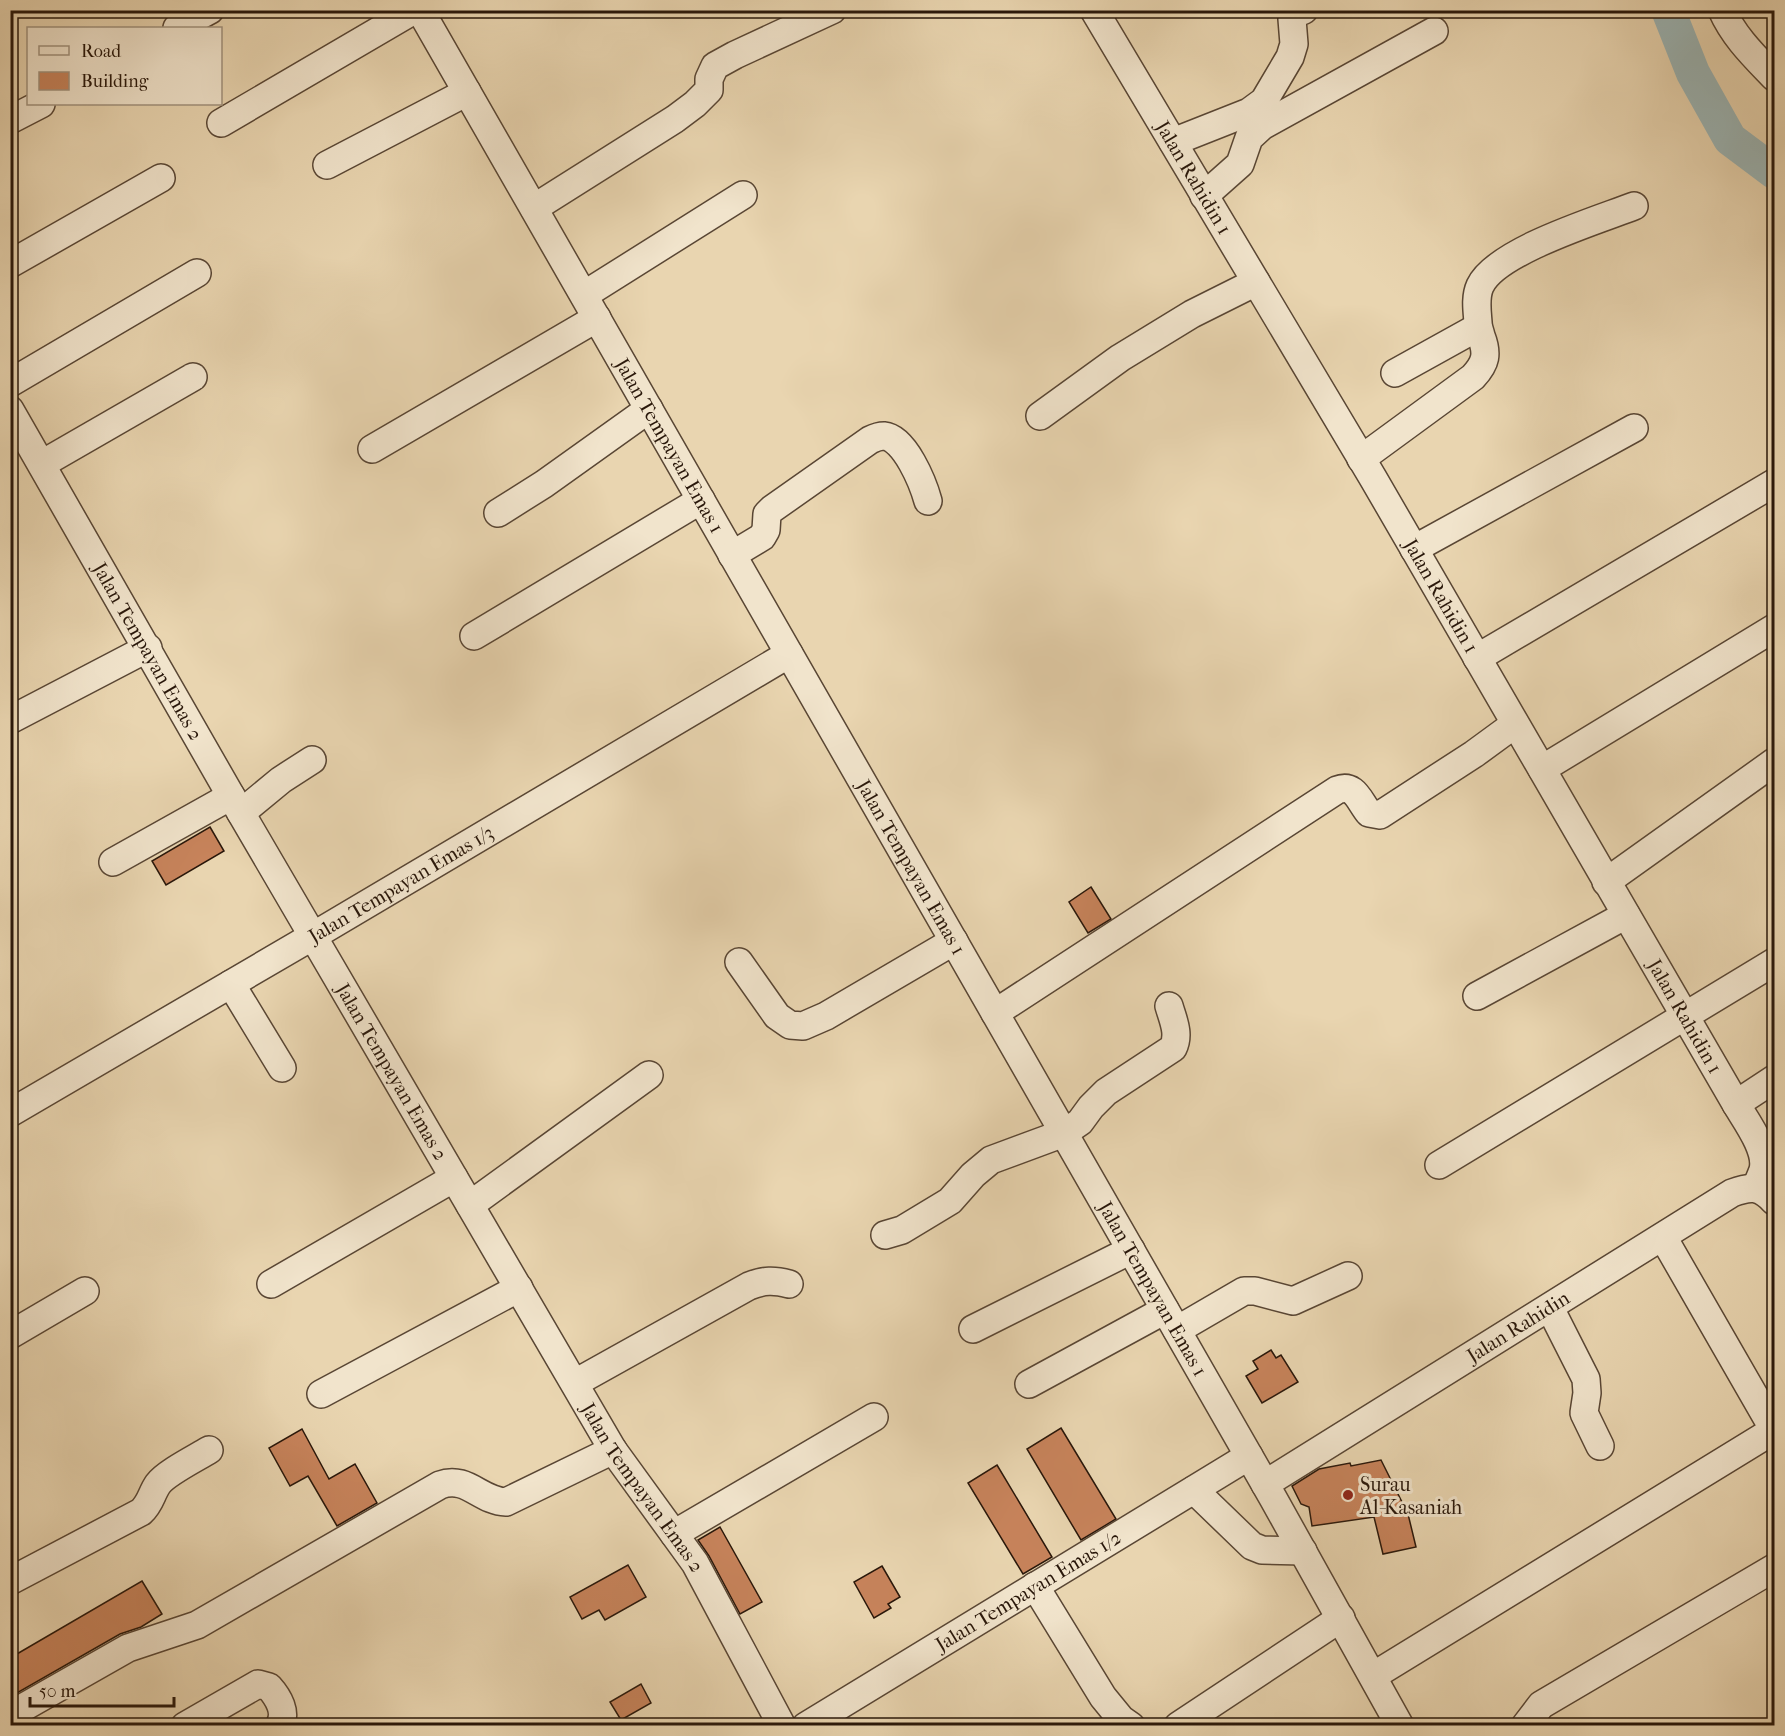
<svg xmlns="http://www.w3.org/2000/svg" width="1785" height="1736" viewBox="0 0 1785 1736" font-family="'IM FELL French Canon',serif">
  <rect width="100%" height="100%" fill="#e9d5b0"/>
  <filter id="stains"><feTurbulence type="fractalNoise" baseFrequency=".00333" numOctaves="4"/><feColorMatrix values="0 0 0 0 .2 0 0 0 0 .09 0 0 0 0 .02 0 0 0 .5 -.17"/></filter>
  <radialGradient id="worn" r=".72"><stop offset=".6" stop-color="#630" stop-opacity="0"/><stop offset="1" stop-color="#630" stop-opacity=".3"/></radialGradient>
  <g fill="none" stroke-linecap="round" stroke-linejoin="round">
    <!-- river -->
    <path stroke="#9cb6b6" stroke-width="34" d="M 1668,10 L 1693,73 L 1730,139 L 1774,172"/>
  </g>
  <!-- building -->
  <path fill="#c7835b" stroke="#29170a" stroke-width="1.5" d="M 210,827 L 224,851 L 166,885 L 152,861 Z
    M 1091,887 L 1111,919 L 1088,933 L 1069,902 Z
    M 1271,1350 L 1276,1358 L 1281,1355 L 1298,1382 L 1262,1403 L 1246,1376 L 1258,1369 L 1253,1361 Z
    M 1061,1428 L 1116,1519 L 1081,1540 L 1027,1449 Z
    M 302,1429 L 329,1479 L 355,1464 L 377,1503 L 337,1526 L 308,1476 L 290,1486 L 269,1448 Z
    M 1381,1460 L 1408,1514 L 1416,1547 L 1383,1554 L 1374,1517 L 1312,1526 L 1309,1507 L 1301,1504 L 1292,1486 L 1319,1469 L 1350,1463 L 1351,1466 Z
    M 997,1465 L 1052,1557 L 1023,1574 L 968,1483 Z
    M 720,1527 L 762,1602 L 740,1614 L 709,1556 L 698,1540 Z
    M 628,1565 L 646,1597 L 605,1620 L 599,1610 L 582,1619 L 570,1597 Z
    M 882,1566 L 900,1597 L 888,1604 L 891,1608 L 874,1618 L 854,1582 Z
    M 142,1581 L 162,1614 L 141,1627 L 120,1634 L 10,1697 L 10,1658 Z
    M 641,1684 L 651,1703 L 621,1720 L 610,1702 Z"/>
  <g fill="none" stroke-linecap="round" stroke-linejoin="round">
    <!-- minor casing -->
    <g stroke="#594634" stroke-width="30">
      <g id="minor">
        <path id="s1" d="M 420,10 L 1273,1498 L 1400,1726"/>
        <path id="s2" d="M 1094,10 L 1373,478 L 1736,1104 C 1746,1121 1768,1150 1763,1170 C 1761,1176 1758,1182 1756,1188"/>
        <path d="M 1722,10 C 1734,37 1754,56 1774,77"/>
        <path d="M 177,28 L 210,10"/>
        <path d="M 10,120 L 41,104"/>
        <path d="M 221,123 L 414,10"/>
        <path d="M 1173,142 L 1249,112 L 1264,101 L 1290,57 L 1294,44 L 1292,19 L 1297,13 L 1304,10"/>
        <path d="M 327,165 L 467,92"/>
        <path d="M 1204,196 L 1240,164 L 1249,138 L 1262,126 L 1434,31"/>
        <path d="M 534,208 L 675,119 L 695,104 L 709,90 L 709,79 L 715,66 L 735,55 L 832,10"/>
        <path d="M 10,264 L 161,178"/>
        <path d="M 584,295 L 743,195"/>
        <path d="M 1395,373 L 1478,327"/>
        <path d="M 10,383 L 197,273"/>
        <path id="s3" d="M 10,410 L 231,796 L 613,1450 L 695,1563 L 782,1726"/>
        <path d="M 1040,416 L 1120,358 L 1192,314 L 1256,282"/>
        <path d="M 372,449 L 597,318"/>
        <path d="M 1361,459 L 1473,377 C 1486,363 1488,354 1481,336 C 1480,331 1478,328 1478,322 C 1477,310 1475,297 1480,286 C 1496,251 1598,220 1634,206"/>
        <path d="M 42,464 L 193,377"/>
        <path d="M 498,513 L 544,484 L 649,409"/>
        <path d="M 1414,549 L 1634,428"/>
        <path d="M 732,555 L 762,537 L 766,530 L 767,514 L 772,509 L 870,440 C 874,438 879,436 884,436 C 905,438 923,483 928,501"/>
        <path d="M 474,636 L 701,500"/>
        <path d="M 1477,658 L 1774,483"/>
        <path d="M 10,720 L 148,648"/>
        <path d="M 1542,769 L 1774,628"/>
        <path d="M 241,813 L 281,780 L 312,760"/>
        <path d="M 113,862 L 231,796"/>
        <path d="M 1606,882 L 1774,762"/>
        <path d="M 739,962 L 777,1016 L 790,1025 L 803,1026 L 826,1016 L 954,941"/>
        <path d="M 231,984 L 282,1068"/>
        <path d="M 1477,996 L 1626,915"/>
        <path d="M 995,1013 L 1337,790 C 1355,783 1359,801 1369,813 L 1380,815 L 1474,754 L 1515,724"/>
        <path d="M 1736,1104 L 1774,1079"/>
        <path id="s4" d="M 10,1113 L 313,936 L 789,654"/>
        <path d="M 1439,1165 L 1774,962"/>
        <path d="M 470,1205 L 649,1075"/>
        <path d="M 885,1235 L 902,1230 L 950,1201 L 973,1175 L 991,1160 L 1064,1133 L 1080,1122 L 1091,1107 L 1106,1092 L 1173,1048 C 1180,1034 1173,1020 1169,1006"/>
        <path d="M 1663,1237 L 1774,1430"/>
        <path d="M 271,1284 L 454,1178"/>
        <path d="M 1550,1308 L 1586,1379 L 1587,1393 L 1584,1413 L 1600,1446"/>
        <path d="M 973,1329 L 1131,1250"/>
        <path d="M 1177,1330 L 1244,1291 L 1255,1291 L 1293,1301 L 1348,1276"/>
        <path d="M 10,1335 L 85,1291"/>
        <path d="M 575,1383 L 749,1286 C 764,1280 774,1280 789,1284"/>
        <path d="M 1029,1384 L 1165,1310"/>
        <path d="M 321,1394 L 519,1288"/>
        <path id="s5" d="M 1265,1484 L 1732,1193 C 1751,1186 1760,1186 1774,1201"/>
        <path d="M 1194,1490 L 1252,1546 L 1262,1550 L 1303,1551"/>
        <path d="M 674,1534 L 874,1417"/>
        <path d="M 10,1581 L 141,1512 C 151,1503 151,1494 158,1484 C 166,1473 196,1458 209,1450"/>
        <path d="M 1035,1586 L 1103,1697 L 1121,1719 L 1131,1726"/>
        <path d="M 1373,1676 L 1774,1430"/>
        <path d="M 10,1715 L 128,1648 L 197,1625 L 440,1485 C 467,1475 480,1501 506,1502 L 613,1450"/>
        <path d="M 185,1726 L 258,1684 L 269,1687 C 278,1697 288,1713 279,1726"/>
        <path id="s6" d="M 806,1726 L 1249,1456"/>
        <path d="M 1178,1726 L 1341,1618"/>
        <path d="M 1525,1726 L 1541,1705 L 1774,1568"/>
      </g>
    </g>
    <!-- minor -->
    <use href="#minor" stroke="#f1e4cc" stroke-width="27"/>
  </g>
  <!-- markers -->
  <circle fill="#8f2418" stroke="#f1e4cc" stroke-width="2" cx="1348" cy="1495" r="6"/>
  <g text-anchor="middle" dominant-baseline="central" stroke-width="6" stroke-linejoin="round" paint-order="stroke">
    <!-- street labels -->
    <g font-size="20" fill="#29170a" stroke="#f1e4cc">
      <text stroke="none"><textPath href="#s2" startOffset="195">Jalan Rahidin 1</textPath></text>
      <text stroke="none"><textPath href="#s1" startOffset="502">Jalan Tempayan Emas 1</textPath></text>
      <text stroke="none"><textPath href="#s2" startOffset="681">Jalan Rahidin 1</textPath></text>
      <text stroke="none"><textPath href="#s3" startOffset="278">Jalan Tempayan Emas 2</textPath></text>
      <text stroke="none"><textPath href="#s1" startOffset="988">Jalan Tempayan Emas 1</textPath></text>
      <text stroke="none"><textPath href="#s4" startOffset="453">Jalan Tempayan Emas 1/3</textPath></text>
      <text stroke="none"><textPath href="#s2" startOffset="1167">Jalan Rahidin 1</textPath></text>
      <text stroke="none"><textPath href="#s3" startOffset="764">Jalan Tempayan Emas 2</textPath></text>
      <text stroke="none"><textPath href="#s1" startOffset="1474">Jalan Tempayan Emas 1</textPath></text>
      <text stroke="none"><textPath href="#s5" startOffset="298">Jalan Rahidin</textPath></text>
      <text stroke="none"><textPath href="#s3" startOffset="1250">Jalan Tempayan Emas 2</textPath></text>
      <text stroke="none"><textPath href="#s6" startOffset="260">Jalan Tempayan Emas 1/2</textPath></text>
    </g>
    <!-- poi labels -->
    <g font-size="20" fill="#29170a" stroke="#f1e4cc" text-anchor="start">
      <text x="1360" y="1484">Surau<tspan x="1360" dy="23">Al-Kasaniah</tspan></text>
    </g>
  </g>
  <!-- margin -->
  <rect width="1785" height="1736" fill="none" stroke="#e9d5b0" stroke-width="36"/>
  <rect x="12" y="12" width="1761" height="1712" fill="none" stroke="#29170a" stroke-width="3"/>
  <rect x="18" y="18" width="1749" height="1700" fill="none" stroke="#29170a" stroke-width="1.5"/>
  <!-- legend -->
  <rect x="27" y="27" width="195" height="78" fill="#f1e4cc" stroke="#a1927e" stroke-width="1.5"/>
  <rect x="39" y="46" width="30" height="9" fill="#f1e4cc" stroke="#a1927e" stroke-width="1.5"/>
  <text x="81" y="57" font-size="18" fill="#29170a">Road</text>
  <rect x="39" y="72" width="30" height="18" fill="#c7835b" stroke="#a1927e" stroke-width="1.5"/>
  <text x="81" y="87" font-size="18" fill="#29170a">Building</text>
  <!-- scale -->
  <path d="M30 1697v9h144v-9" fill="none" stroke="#29170a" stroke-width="3"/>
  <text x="39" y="1697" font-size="18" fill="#29170a" stroke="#f1e4cc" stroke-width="4.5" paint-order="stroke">50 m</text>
  <rect width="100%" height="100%" filter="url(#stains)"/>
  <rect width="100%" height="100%" fill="url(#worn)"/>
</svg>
